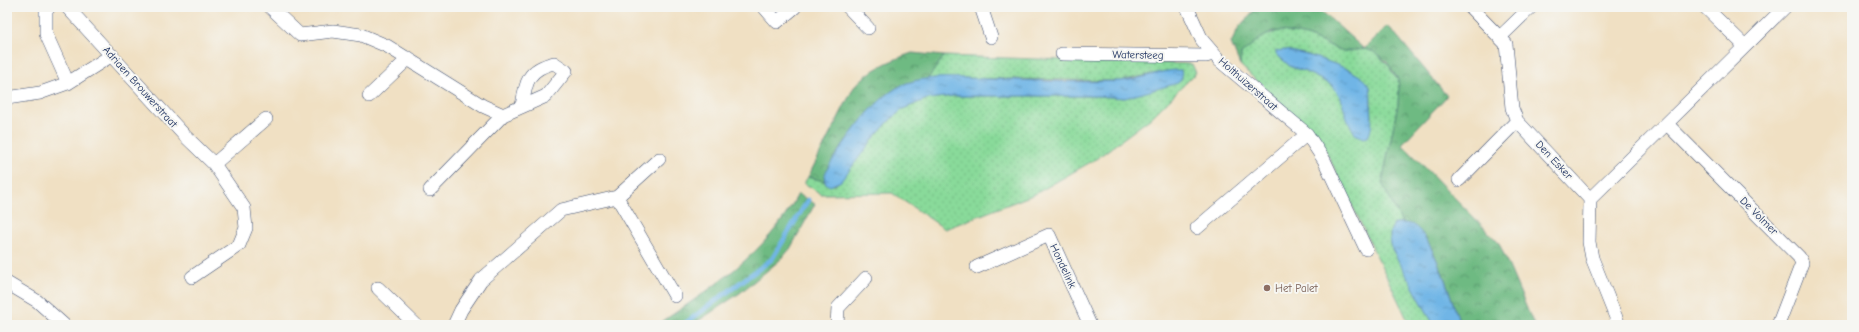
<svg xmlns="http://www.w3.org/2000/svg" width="1859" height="332" viewBox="0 0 1859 332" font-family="'Comic Neue',sans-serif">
  <defs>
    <pattern id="grass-dots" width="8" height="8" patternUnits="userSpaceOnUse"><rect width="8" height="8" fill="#89da9a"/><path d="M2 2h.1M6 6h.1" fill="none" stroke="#76bb87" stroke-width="1.8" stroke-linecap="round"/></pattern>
    <pattern id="forest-crowns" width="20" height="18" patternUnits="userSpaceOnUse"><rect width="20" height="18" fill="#6eba82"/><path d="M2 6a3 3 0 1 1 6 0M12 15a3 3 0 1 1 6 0" fill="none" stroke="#5a986e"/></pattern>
    <pattern id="water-ripples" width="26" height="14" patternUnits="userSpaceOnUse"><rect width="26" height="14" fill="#6fb5e6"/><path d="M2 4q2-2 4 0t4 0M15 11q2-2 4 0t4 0" fill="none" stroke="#5a94be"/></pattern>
  </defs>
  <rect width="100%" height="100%" fill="#f6f6f2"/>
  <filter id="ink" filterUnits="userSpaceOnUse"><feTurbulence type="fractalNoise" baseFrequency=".025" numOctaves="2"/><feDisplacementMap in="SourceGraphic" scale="8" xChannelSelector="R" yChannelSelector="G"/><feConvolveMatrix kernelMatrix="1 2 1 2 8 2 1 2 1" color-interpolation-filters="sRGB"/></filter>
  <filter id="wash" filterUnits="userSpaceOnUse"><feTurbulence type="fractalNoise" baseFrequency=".012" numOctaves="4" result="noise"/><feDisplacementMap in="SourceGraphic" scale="16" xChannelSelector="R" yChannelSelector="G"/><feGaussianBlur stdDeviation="0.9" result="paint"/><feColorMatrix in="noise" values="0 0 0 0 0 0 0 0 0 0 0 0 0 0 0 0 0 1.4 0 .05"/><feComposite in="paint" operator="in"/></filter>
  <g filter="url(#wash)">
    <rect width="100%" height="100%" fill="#f0e0c3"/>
    <!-- grass -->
    <path fill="url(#grass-dots)" stroke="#52847c" fill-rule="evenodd" d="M 1282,31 L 1307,36 L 1343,51 L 1350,51 L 1364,49 L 1375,52 L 1390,67 L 1392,72 L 1398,79 L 1399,88 L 1398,104 L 1382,183 L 1402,223 L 1395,223 C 1388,231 1390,239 1392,249 L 1434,325 L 1410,325 L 1323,145 L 1240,65 L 1241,54 C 1253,43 1266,32 1282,31 ZM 1286,50 L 1308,55 L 1334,64 L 1352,71 L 1370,86 L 1372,118 L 1345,110 L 1341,98 L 1332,85 L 1304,71 L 1291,67 L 1276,54 L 1276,52 Z
      M 944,56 L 1192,64 L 1196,73 L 1151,118 L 1096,159 L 1035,194 L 945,229 L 892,193 L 821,194 L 804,183 L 808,177 L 824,181 L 826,184 L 835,185 L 840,181 L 873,139 L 890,120 L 903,109 L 927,99 L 953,96 L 1098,96 L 1125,98 L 1166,71 L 1120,81 L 963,78 L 927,80 Z"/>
    <!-- forest -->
    <path fill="url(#forest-crowns)" stroke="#447470" d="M 1257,7 L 1317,7 L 1364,49 L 1387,26 L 1392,30 L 1447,96 L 1402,144 L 1499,243 L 1534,325 L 1460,325 C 1453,302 1434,238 1414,226 C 1411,224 1405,224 1402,223 L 1382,183 L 1398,104 L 1399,88 L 1398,79 L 1387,62 L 1375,52 L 1364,49 L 1350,51 L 1343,51 L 1307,36 L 1282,31 L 1271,32 L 1254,43 L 1241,54 L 1240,65 L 1231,43 L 1239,27 Z
      M 912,53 L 944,56 L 927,80 C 915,80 901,84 892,91 C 872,106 828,157 824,181 L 808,177 L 854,87 C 870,69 889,61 912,53 Z
      M 798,194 L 815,204 L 790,249 L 780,260 L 740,293 L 692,325 L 657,325 C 710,289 768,253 798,194 Z"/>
    <!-- water -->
    <path fill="url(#water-ripples)" stroke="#4572a2" d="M 1285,50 C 1303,53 1361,69 1369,85 C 1372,91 1370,100 1371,106 C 1372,116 1373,128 1368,137 L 1364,138 L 1355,134 L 1347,119 L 1341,98 L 1332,85 L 1304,71 L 1291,67 L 1276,54 L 1276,51 Z
      M 1181,70 L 1182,78 L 1178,83 L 1125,98 L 1098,96 L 953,96 L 927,99 L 903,109 L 890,120 L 873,139 L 841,181 L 830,186 C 819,181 827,169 832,161 C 850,135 877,94 907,83 C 931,75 961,78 985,79 C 1030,80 1074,83 1119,81 C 1140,81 1160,69 1181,70 Z
      M 1395,223 C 1400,223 1409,223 1413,225 C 1433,236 1453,303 1460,325 L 1434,325 L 1392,249 C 1390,239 1388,231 1395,223 Z"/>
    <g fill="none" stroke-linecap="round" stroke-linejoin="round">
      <!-- stream -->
      <path stroke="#6fb5e6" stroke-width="5" d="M 683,325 L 772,259 L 808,200"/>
    </g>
  </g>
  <g filter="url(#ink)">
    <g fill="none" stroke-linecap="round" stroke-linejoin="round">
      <!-- minor casing -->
      <g stroke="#3b4a6d" stroke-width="14">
        <path id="minor" d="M 49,7 L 46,11 L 46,34 L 68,83
          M 67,7 L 185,136 L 214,164 L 244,208 L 246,228 L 239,245 L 192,277
          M 270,7 L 300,35 L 333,31 L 361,35 L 387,46 L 483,106 L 503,115
          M 764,7 L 777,22 L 795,7
          M 848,7 L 868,28
          M 981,7 L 991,37
          M 1187,7 L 1202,40 L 1220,61 L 1307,134 L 1324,160 L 1366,249
          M 1470,7 L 1506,44 L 1512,108 L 1517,121 L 1590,199
          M 1705,7 L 1745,46
          M 1500,37 L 1531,7
          M 1062,54 L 1206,56 L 1214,54
          M 369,96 L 409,58
          M 7,98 L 40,93 L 68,83 L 112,55
          M 1667,124 L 1799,257 L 1802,263 L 1778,325
          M 659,159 L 617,197 L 675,296
          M 214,164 L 266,119
          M 1459,180 L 1517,121
          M 430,190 L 503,115 L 546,96 L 566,71 L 554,63 C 528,69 526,81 522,106
          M 1197,228 L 1307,134
          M 977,267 L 1049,235 L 1090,325
          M 7,283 L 37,301 L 64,325
          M 378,288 L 416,325
          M 454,325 L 461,310 L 481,280 L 561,210 L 617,197
          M 837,325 L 838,308 L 866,278
          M 1619,325 L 1592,258 L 1589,242 L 1590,199 L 1785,7"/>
      </g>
      <!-- minor -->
      <use href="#minor" stroke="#fff" stroke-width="13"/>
    </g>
  </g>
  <!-- markers -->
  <circle fill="#8d6e63" stroke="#f6f6f2" stroke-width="1.5" cx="1267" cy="288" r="4"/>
  <g text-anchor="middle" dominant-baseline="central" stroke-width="4" stroke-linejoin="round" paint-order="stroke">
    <!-- street labels -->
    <g font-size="11" fill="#1b2f5e" stroke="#f6f6f2">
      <text transform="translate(1138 55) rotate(1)">Watersteeg</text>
      <text transform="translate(1248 84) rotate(41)">Holthuizerstraat</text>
      <text transform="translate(140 87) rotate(48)">Adriaen Brouwerstraat</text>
      <text transform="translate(1554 160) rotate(47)">Den Esker</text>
      <text transform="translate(1759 216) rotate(45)">De Volmer</text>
      <text transform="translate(1063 266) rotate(65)">Hondelink</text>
    </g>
    <!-- education labels -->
    <g font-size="11" fill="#785e54" stroke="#f6f6f2" text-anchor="start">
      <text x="1275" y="288">Het Palet</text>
    </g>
  </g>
  <!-- margin -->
  <rect width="1859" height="332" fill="none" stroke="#f6f6f2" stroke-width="24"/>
</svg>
